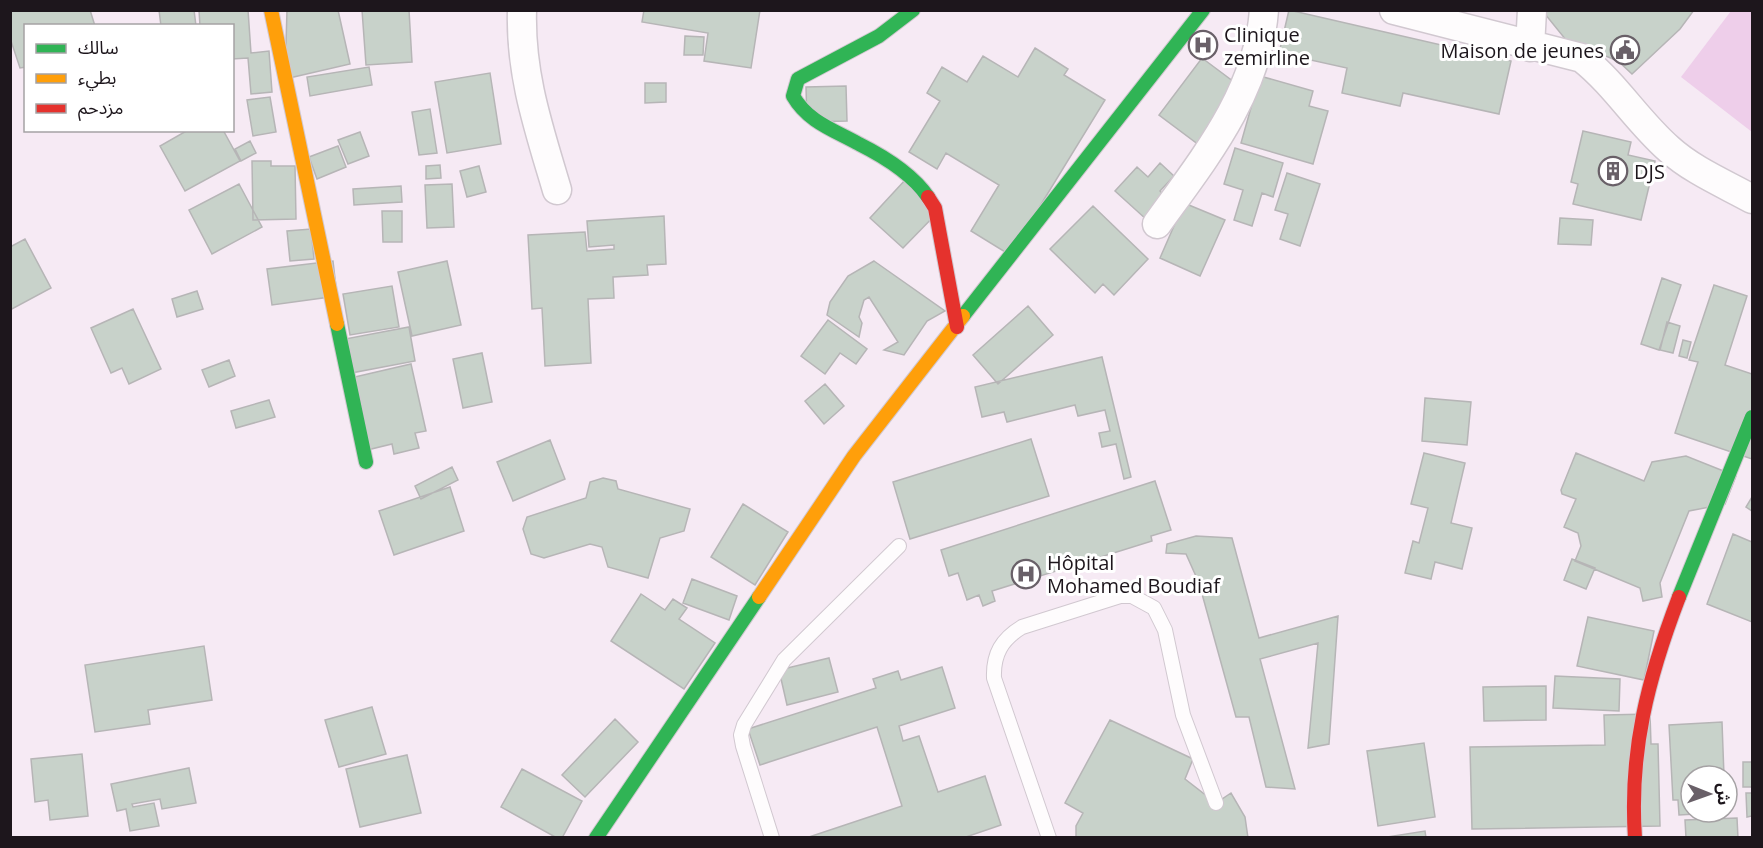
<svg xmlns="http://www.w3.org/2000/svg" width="1763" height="848" viewBox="0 0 1763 848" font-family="'Open Sans','Noto Sans Arabic',sans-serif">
  <rect width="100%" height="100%" fill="#f6eaf4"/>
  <!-- green -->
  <path fill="#eeceea" d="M 1731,11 L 1752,11 L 1752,132 L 1681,77 Z"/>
  <!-- building -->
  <path fill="#c8d2ca" stroke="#b6b5b6" stroke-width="1.5" d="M 10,10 L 90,10 L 95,26 L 26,26 L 26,67 L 20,68 L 10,38 Z
    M 159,10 L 194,10 L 196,26 L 161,26 Z
    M 199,10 L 248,10 L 251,53 L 269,51 L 272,92 L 251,94 L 248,58 L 232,59 L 232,26 L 200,26 Z
    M 287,10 L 338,10 L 350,64 L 285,79 Z
    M 362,10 L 409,10 L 412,62 L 366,65 Z
    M 644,10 L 760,10 L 751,68 L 704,61 L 708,33 L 642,22 Z
    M 1289,10 L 1511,61 L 1499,114 L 1403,93 L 1400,106 L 1342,93 L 1347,68 L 1279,53 Z
    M 1545,10 L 1694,10 L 1680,29 L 1632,74 L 1618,61 L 1566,40 L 1545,14 Z
    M 685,36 L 704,37 L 703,55 L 684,55 Z
    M 1035,48 L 1068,69 L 1064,75 L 1105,100 L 1010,255 L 971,231 L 999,185 L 946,153 L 937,169 L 909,152 L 940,101 L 927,93 L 942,67 L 967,82 L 983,56 L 1018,77 Z
    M 1202,58 L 1250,94 L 1207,151 L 1159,115 Z
    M 369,67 L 372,85 L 310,96 L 307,77 Z
    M 490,73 L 501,144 L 447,153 L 435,82 Z
    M 1260,76 L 1313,91 L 1309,106 L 1328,111 L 1313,164 L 1241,143 Z
    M 645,83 L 666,83 L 666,102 L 645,103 Z
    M 846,86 L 847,121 L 807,122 L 806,87 Z
    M 270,97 L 276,132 L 253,136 L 247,100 Z
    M 430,109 L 437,153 L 419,155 L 412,112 Z
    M 188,130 L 223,130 L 240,161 L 185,191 L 160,146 Z
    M 1583,131 L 1631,142 L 1628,155 L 1655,161 L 1641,220 L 1573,204 L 1578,184 L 1571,182 Z
    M 360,132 L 369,156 L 348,164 L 338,140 Z
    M 250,141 L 256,153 L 241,161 L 235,149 Z
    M 338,146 L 346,167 L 317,179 L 309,157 Z
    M 1235,148 L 1283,163 L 1273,197 L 1262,193 L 1252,226 L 1234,220 L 1243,190 L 1224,184 Z
    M 252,161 L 271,161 L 271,166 L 295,166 L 296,219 L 253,220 Z
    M 1160,163 L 1174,176 L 1160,191 L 1167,198 L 1147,220 L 1115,191 L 1137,167 L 1148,177 Z
    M 440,165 L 441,178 L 426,179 L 426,166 Z
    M 479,166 L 486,192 L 467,197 L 460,171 Z
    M 1287,173 L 1320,184 L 1300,246 L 1280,239 L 1288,214 L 1275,210 Z
    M 906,179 L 940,210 L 903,248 L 870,218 Z
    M 239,184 L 262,227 L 212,254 L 189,210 Z
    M 452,184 L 454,227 L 427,228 L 425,185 Z
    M 401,186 L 402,202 L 354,205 L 353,189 Z
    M 1184,203 L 1225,220 L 1200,276 L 1160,258 Z
    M 1093,206 L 1148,259 L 1114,295 L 1103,284 L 1095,293 L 1050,249 Z
    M 382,211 L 402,211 L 402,242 L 383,242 Z
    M 664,216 L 666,264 L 647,265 L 648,275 L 613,277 L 614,298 L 588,299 L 591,363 L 545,366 L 542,308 L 532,309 L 528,235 L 585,232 L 587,251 L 614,249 L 614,245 L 589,247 L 587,221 Z
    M 1560,218 L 1593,220 L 1591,245 L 1558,244 Z
    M 311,229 L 314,259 L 290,261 L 287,231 Z
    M 25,239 L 51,288 L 10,310 L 10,247 Z
    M 333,261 L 337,296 L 272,305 L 267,269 Z
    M 447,261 L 461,325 L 412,336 L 398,272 Z
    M 874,261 L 945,311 L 927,321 L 904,355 L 884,350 L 898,342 L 869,297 L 864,300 L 859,317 L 862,323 L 859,337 L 827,315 L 830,302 L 848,276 Z
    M 1662,278 L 1681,285 L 1659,350 L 1641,344 Z
    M 1714,285 L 1747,296 L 1725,365 L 1752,374 L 1752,459 L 1675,433 L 1698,362 L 1689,360 Z
    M 392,286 L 399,327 L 350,335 L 343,294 Z
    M 197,291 L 203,309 L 177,317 L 172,299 Z
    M 1028,306 L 1053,335 L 998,384 L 973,355 Z
    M 133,309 L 161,369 L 129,384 L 122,368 L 111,373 L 91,328 Z
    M 828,320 L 867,349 L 856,364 L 840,353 L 825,374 L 801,356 Z
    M 1667,322 L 1680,326 L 1673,353 L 1660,350 Z
    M 409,327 L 415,361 L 351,373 L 345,339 Z
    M 1683,340 L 1691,342 L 1687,358 L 1679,356 Z
    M 482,353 L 492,402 L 463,408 L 453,359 Z
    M 1102,357 L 1131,477 L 1124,479 L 1116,444 L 1102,447 L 1099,433 L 1110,431 L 1105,410 L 1078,416 L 1075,405 L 1007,422 L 1004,412 L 982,417 L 975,387 Z
    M 229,360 L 235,376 L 209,387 L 202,370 Z
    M 411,364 L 426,431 L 415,433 L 419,448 L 394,454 L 392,444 L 363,451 L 346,379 Z
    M 825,384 L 844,406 L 824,424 L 805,401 Z
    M 1425,398 L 1471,402 L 1467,445 L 1422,441 Z
    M 269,400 L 275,417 L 236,428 L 231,411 Z
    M 1031,439 L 1049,496 L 910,539 L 893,482 Z
    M 550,440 L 565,479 L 513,501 L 497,462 Z
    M 1424,453 L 1465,463 L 1451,523 L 1472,528 L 1462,569 L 1435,562 L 1431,579 L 1405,573 L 1413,541 L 1419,543 L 1428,508 L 1411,504 Z
    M 1576,453 L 1644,481 L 1652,462 L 1686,456 L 1736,476 L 1725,504 L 1689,511 L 1660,583 L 1662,597 L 1643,601 L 1640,588 L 1575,561 L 1581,546 L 1578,533 L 1564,527 L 1576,499 L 1562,494 L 1561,490 Z
    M 452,467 L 458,480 L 421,499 L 415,486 Z
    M 603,478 L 616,481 L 618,489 L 690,509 L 684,531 L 660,538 L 648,578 L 608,567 L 602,547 L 590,544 L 544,558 L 531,554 L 523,529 L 527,517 L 586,498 L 590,482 Z
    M 1155,481 L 1171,530 L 1151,536 L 1152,541 L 992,591 L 995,601 L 983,606 L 979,595 L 967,600 L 958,573 L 949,576 L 941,550 Z
    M 450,487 L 464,531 L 394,555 L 379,511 Z
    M 1752,497 L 1752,511 L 1746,507 Z
    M 743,504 L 788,532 L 755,585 L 711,557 Z
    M 1733,534 L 1752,542 L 1752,622 L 1707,604 Z
    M 1196,536 L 1232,538 L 1259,638 L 1338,616 L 1329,744 L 1308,748 L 1318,643 L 1260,659 L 1295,789 L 1266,787 L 1249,717 L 1236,717 L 1199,583 L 1186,554 L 1166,553 L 1167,544 Z
    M 1572,559 L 1595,568 L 1586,589 L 1564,580 Z
    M 692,579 L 737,596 L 729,620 L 683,603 Z
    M 641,594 L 665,610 L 673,599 L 687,608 L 679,619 L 715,643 L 684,689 L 611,641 Z
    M 1588,617 L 1654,631 L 1644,680 L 1577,666 Z
    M 204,646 L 212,700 L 148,710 L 150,724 L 95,732 L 85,665 Z
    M 829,658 L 838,692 L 787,705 L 779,670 Z
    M 942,667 L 955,708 L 899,726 L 903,741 L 919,736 L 938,792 L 985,776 L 1001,825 L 963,838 L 806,838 L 902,806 L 877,727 L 760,765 L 748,729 L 876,688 L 873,679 L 898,671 L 901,680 Z
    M 1555,676 L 1620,679 L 1619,711 L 1553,708 Z
    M 1546,686 L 1546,720 L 1484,721 L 1483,687 Z
    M 372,707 L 386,754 L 339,767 L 325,720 Z
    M 1650,714 L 1651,744 L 1658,744 L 1660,826 L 1472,829 L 1470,747 L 1605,745 L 1604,715 Z
    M 615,719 L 638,742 L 585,797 L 562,775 Z
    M 1110,720 L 1193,759 L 1185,779 L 1216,803 L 1231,793 L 1245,817 L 1248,838 L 1076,838 L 1076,826 L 1083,813 L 1065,803 Z
    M 1722,722 L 1724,776 L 1691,776 L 1691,812 L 1727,812 L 1727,796 L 1730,812 L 1679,815 L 1678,800 L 1673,800 L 1669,725 Z
    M 1424,743 L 1435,817 L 1378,826 L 1367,751 Z
    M 82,754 L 88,816 L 50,820 L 48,800 L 35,802 L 31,759 Z
    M 407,755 L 421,813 L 360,827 L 346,769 Z
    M 1743,762 L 1752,762 L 1752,787 L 1743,787 Z
    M 189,768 L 196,803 L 162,809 L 160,799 L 132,804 L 133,807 L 154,803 L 159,826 L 130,831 L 126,809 L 117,811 L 111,784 Z
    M 522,769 L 582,801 L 562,838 L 557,838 L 501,807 Z
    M 1746,793 L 1752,793 L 1752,816 L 1747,817 Z
    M 1737,818 L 1738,838 L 1686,838 L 1685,820 Z
    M 1425,831 L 1426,838 L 1381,838 Z"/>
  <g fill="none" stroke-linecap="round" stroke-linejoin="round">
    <!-- lane casing -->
    <g stroke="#d1c8d0" stroke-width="16">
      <path id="lane" d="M 772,838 L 743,746 L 741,735 L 744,725 L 784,660 L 899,546
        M 1049,838 L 994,678 C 993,654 1002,639 1022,627 L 1120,596 L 1132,596 L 1154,608 L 1165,630 L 1183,715 L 1216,803"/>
    </g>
    <!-- street casing -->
    <g stroke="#d1c8d0" stroke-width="31">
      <path id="street" d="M 522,10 C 520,75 539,129 557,190
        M 1394,10 L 1582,58 C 1616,85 1637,121 1669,149 C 1692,170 1725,184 1752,199
        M 1530,47 L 1532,10
        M 1157,224 C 1203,160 1258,93 1264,10"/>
    </g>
    <!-- fast casing -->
    <g stroke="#d1c8d0" stroke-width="16">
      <path id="fast" d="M 913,10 L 879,36 L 798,79 L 793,96 C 808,122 834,130 859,144 C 883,156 913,175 928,197
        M 963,316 L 1203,10
        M 337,324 L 366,462
        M 1679,597 L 1752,417
        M 596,838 L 759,597"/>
    </g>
    <!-- slow casing -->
    <g stroke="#d1c8d0" stroke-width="16">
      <path id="slow" d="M 271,10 L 337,324
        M 759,597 L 854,456 L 963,316"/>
    </g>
    <!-- jam casing -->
    <g stroke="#d1c8d0" stroke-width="16">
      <path id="jam" d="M 928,197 L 935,208 L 957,327
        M 1635,838 C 1629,751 1648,678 1679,597"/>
    </g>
    <!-- lane -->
    <use href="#lane" stroke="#fefcfd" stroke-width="14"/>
    <!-- street -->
    <use href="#street" stroke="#fefcfd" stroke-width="28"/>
    <!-- fast -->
    <use href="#fast" stroke="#30b455" stroke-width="14"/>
    <!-- slow -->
    <use href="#slow" stroke="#ff9f0a" stroke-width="14"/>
    <!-- jam -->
    <use href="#jam" stroke="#e5322d" stroke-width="14"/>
  </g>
  <!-- icons -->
  <defs>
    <g id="hospital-ring" transform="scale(1.5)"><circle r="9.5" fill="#fff" stroke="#696068" stroke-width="1.5"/><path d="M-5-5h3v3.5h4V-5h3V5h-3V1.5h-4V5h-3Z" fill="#696068"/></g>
    <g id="civic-ring" transform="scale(1.5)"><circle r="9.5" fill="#fff" stroke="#696068" stroke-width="1.5"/><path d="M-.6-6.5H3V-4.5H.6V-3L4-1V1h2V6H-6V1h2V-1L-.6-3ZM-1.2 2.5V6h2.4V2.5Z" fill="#696068"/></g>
    <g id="building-ring" transform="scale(1.5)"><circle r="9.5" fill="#fff" stroke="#696068" stroke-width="1.5"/><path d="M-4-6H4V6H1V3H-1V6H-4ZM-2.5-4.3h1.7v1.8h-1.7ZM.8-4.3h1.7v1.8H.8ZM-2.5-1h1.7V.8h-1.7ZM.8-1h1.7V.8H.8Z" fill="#696068"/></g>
  </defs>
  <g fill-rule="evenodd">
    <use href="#hospital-ring" x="1203" y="45"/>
    <use href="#civic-ring" x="1625" y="50"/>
    <use href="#building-ring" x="1613" y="171"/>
    <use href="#hospital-ring" x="1026" y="574"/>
  </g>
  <g text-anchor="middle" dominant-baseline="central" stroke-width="6" stroke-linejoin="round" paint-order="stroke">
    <!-- poi labels -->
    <g font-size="20" fill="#1d161c" stroke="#fff" text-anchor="start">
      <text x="1224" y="34">Clinique<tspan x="1224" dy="23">zemirline</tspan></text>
      <text x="1604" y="50" text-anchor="end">Maison de jeunes</text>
      <text x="1634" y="171">DJS</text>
      <text x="1047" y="562">Hôpital<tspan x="1047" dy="23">Mohamed Boudiaf</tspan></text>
    </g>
  </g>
  <!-- border -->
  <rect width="1763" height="848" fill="none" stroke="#1d161c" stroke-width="24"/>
  <!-- legend -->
  <rect x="24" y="24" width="210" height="108" fill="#ffffff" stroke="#a5a2a4" stroke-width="1.5"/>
  <rect x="36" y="44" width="30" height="9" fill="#30b455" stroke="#a5a2a4" stroke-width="1.5"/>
  <text x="78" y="54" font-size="18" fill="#1d161c">سالك</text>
  <rect x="36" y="74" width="30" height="9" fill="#ff9f0a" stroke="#a5a2a4" stroke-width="1.5"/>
  <text x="78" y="84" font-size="18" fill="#1d161c">بطيء</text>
  <rect x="36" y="104" width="30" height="9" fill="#e5322d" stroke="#a5a2a4" stroke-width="1.5"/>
  <text x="78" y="114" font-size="18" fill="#1d161c">مزدحم</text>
  <!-- north arrow -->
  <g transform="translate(1709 794) rotate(91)"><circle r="28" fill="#ffffff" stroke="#a5a2a4" stroke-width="1.5"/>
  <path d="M0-4.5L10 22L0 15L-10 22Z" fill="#696068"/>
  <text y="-9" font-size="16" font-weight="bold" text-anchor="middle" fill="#1d161c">ش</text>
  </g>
</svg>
